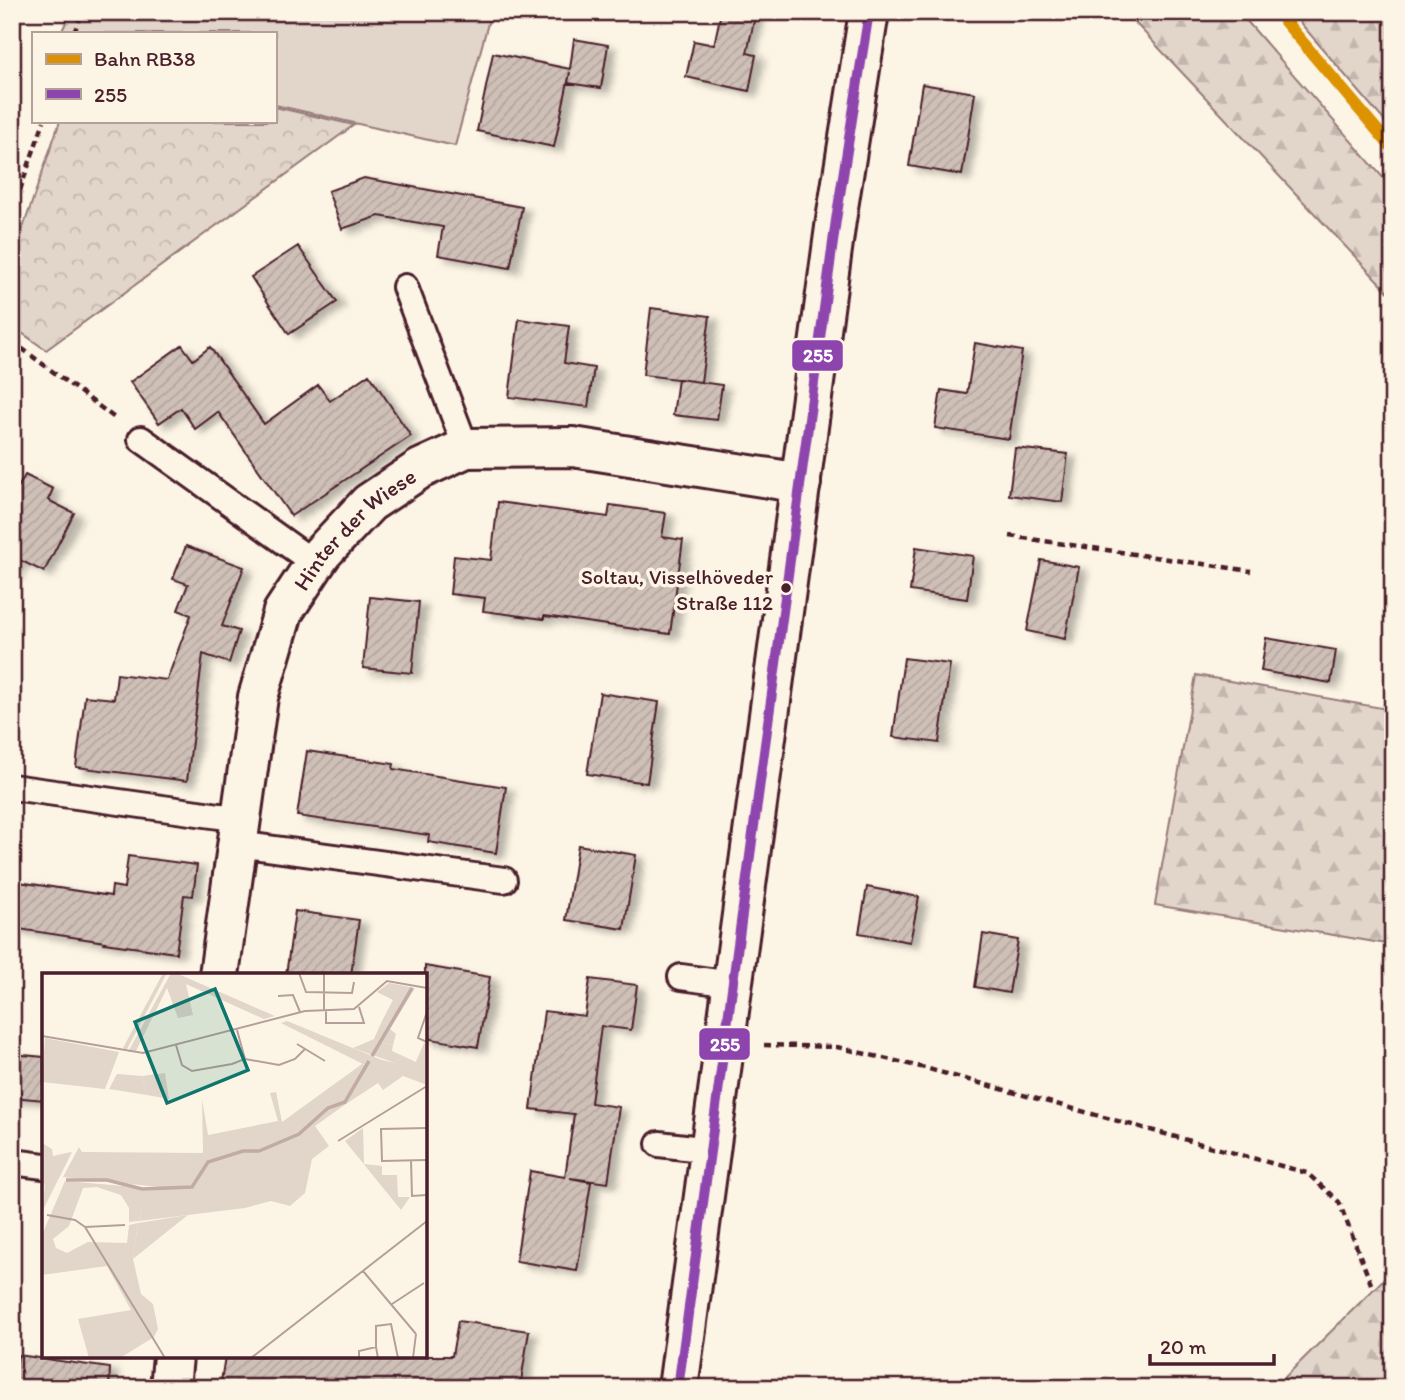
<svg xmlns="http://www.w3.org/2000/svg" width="1405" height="1400" viewBox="0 0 1405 1400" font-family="Itim,sans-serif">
  <defs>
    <pattern id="forest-firs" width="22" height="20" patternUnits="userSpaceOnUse" patternTransform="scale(1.75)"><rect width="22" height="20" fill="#e2d5ca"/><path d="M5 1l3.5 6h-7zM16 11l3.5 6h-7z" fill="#c3b6ae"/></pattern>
    <pattern id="park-crowns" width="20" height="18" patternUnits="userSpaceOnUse" patternTransform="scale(1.75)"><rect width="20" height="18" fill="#e2d5ca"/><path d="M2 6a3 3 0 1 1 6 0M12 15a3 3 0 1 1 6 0" fill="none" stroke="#c3b6ae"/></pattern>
    <pattern id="building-hatch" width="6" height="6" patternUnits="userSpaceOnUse" patternTransform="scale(1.75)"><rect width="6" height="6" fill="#cfc0b7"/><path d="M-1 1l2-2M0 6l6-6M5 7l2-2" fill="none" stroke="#b3a59e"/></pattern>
    <filter id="shadow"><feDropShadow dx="8" dy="4.5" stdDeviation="3.5" flood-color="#0004"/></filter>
  </defs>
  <rect width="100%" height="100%" fill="#fcf5e5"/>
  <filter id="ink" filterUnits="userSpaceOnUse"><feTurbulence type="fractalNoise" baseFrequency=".0143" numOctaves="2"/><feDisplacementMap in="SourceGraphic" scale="14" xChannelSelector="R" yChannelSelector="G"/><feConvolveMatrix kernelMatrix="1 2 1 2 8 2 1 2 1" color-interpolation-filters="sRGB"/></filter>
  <g filter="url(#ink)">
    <!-- grass -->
    <path fill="#e2d5ca" stroke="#967a7a" stroke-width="2" d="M 71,12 L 491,12 L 455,146 L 275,105 L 275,33 L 61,33 Z"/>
    <!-- forest -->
    <path fill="url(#forest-firs)" stroke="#967a7a" stroke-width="2" d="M 1125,12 L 1239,12 L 1393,189 L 1393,297 Z
      M 1291,12 L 1386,12 L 1393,20 L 1393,131 Z
      M 1196,675 L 1393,710 L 1393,945 L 1155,905 Z
      M 1393,1270 L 1393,1385 L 1391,1388 L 1274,1388 Z"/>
    <!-- park -->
    <path fill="url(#park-crowns)" stroke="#967a7a" stroke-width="2" d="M 275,107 L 354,125 L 46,350 L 12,326 L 12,260 L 60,121 L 275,121 Z"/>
    <!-- building -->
    <path fill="url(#building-hatch)" stroke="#4a1f2b" stroke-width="2" filter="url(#shadow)" d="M 721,12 L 756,12 L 747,53 L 756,55 L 749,91 L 686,77 L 694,41 L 714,45 Z
      M 574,39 L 608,45 L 601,88 L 568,83 L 570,72 L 554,147 L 477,131 L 493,53 L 570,69 Z
      M 922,84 L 975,93 L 962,175 L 909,166 Z
      M 364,178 L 522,207 L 510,268 L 438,255 L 443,227 L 379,216 L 342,229 L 328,191 Z
      M 298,246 L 337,302 L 289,334 L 251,277 Z
      M 651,308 L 710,316 L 701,382 L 643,375 Z
      M 519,319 L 569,326 L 564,363 L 594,368 L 588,407 L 509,397 Z
      M 975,343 L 1022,351 L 1009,439 L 935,428 L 941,390 L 967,394 Z
      M 182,345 L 193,360 L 210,347 L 264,424 L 318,385 L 330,401 L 369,374 L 411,436 L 291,516 L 218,412 L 195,429 L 181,408 L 159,423 L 130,382 Z
      M 678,379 L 722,385 L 717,420 L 673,415 Z
      M 1015,448 L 1068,454 L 1062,502 L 1009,495 Z
      M 25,475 L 53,489 L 48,500 L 74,513 L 44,572 L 20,560 L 12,576 L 12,483 L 19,486 Z
      M 498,502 L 608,517 L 610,505 L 666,513 L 662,537 L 683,540 L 670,634 L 544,616 L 544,619 L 483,611 L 485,598 L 450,594 L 454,556 L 491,560 Z
      M 186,546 L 244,567 L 222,626 L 239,631 L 229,663 L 203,654 L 187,781 L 76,767 L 85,696 L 114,699 L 117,674 L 167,680 L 191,615 L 178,610 L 188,584 L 173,579 Z
      M 916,547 L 973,556 L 967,599 L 910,591 Z
      M 1041,560 L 1079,567 L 1065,639 L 1027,631 Z
      M 370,597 L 419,602 L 412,673 L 363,668 Z
      M 1266,638 L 1336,650 L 1331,683 L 1261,671 Z
      M 904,658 L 950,664 L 939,743 L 893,737 Z
      M 600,693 L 659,702 L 647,783 L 587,774 Z
      M 307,751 L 394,764 L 393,769 L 506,787 L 496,853 L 428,842 L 429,835 L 297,816 Z
      M 578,845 L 636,855 L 624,929 L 566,920 Z
      M 128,856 L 197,865 L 193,896 L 184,895 L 176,953 L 104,943 L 105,942 L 12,928 L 12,881 L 111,896 L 112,886 L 124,888 Z
      M 867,887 L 919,897 L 910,942 L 859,933 Z
      M 295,911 L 359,920 L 351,975 L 286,975 Z
      M 983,934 L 1018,940 L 1009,993 L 975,987 Z
      M 425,966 L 490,977 L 478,1047 L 425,1038 Z
      M 590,979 L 637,985 L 631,1030 L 601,1026 L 591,1103 L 619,1107 L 608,1183 L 570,1178 L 591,1182 L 577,1271 L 516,1261 L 530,1171 L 565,1177 L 574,1114 L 531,1109 L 544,1011 L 585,1016 Z
      M 12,1054 L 44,1057 L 44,1100 L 12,1097 Z
      M 458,1321 L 529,1331 L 520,1388 L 220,1388 L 225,1356 L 452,1356 Z
      M 18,1355 L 110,1368 L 109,1388 L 14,1388 Z"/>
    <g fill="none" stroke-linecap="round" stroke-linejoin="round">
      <!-- lane casing -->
      <g stroke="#4a1f2b" stroke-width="30">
        <path id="lane" d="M 405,287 L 466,448
          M 141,439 L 314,563
          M 12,787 L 241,819
          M 238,844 L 504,880
          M 681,977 L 732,984
          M 659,1144 L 710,1150
          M 12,1162 L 44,1166"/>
      </g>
      <!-- street casing -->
      <g stroke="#4a1f2b" stroke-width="44">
        <g id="street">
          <path id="s1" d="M 219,975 L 258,697 L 283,612 L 322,553 L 369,503 L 420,469 L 466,448 L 573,447 L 801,483"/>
          <path d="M 170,1388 L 173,1356"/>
        </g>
      </g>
      <!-- secondary casing -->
      <g stroke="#4a1f2b" stroke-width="44">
        <path id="secondary" d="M 678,1388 L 836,220 L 869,12"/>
      </g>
      <!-- path -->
      <path stroke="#4a1f2b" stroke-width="4.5" stroke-dasharray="7 5" stroke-linecap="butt" d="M 74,33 L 82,12
        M 12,213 L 44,121
        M 12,341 L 116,419
        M 1010,536 L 1251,571
        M 764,1045 L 837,1047 L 925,1068 L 1307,1173 L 1339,1202 L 1373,1289"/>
      <!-- lane -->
      <use href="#lane" stroke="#fcf5e5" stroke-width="24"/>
      <!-- street -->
      <use href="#street" stroke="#fcf5e5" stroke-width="38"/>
      <!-- secondary -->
      <use href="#secondary" stroke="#fcf5e5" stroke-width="38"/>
      <!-- bus-1 casing -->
      <g stroke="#fcf5e5" stroke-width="16">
        <path id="bus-1" d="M 678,1388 L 836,220 L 869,12"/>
      </g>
      <!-- bus-1 -->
      <use href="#bus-1" stroke="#8e44ad" stroke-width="10"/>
      <!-- rail-1 casing -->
      <g stroke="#fcf5e5" stroke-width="18">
        <path id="rail-1" d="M 1277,12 L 1393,149"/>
      </g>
      <!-- rail-1 -->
      <use href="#rail-1" stroke="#dd9206" stroke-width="12"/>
    </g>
  </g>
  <!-- markers -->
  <circle fill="#4a1f2b" stroke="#fcf5e5" stroke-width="2.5" cx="786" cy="588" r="6"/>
  <g text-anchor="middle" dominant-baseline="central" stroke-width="7" stroke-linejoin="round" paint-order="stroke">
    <!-- bus labels -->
    <g font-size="21" fill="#4a1f2b" stroke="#fcf5e5" text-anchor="end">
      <text x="773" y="576">Soltau, Visselhöveder<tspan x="773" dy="26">Straße 112</tspan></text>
    </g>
    <!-- street labels -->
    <g font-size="23" fill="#4a1f2b" stroke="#fcf5e5">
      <text stroke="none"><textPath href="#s1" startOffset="480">Hinter der Wiese</textPath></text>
    </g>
  </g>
  <!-- overview -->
  <g transform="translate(42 973)">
    <rect width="385" height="385" fill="#fcf5e5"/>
    <path d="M 382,70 L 385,71 L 385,107 L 369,100 ZM 320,91 L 324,92 L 304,131 L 273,153 L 287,173 L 270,186 L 263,220 L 248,233 L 229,228 L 203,235 L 97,248 L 99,237 L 117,214 L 21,204 L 37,174 L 40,179 L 161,180 L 160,126 L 166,162 L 236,148 L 228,120 L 234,119 L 240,149 ZM 123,100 L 127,126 L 105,122 L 100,103 ZM 30,179 L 0,239 L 3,210 L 24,180 ZM 146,242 L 122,261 L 91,286 L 96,250 Z" fill="#e2d5ca"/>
    <path d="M 121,0 L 125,0 L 84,78 L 81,75 ZM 129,0 L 134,0 L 233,43 L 222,46 L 144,11 L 151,42 L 136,45 L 125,15 L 94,78 L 86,79 ZM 347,10 L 373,15 L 348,56 L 354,61 L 351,72 L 338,69 L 347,53 L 340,48 L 351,27 L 335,19 ZM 245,48 L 340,87 L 353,90 L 361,83 L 374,89 L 370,99 L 385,107 L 385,112 L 361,103 L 341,117 L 336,110 L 304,131 L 323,92 L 239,50 ZM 3,65 L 77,79 L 63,116 L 0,109 ZM 75,101 L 100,103 L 105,122 L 67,116 ZM 321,155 L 322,191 L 340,193 L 340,202 L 355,202 L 356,224 L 368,224 L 359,237 L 303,168 ZM 0,170 L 10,176 L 11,183 L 24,180 L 10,210 L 3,210 L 0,219 ZM 23,208 L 116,216 L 99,237 L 97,248 L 87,249 L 87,235 L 79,222 L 55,214 L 41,215 L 27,253 L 11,266 L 14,275 L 25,280 L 46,269 L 85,270 L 87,252 L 96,250 L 91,286 L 99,321 L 111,331 L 116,356 L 112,364 L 78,385 L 47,385 L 36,346 L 89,337 L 65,293 L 0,302 L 0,262 Z" fill="#e2d5ca"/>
    <path d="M 340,48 L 347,53 L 338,69 L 351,72 L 350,78 L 361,83 L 353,90 L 311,75 L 332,66 Z" fill="#e2d5ca"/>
    <path fill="none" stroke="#c0aca5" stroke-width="3.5" d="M 330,83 L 370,15M 24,207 L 65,207 L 100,216 L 150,214 L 166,189 L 201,178 L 217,178 L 257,161 L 286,135 L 303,129 L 327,88"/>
    <path fill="none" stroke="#b59f9b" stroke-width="2" d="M 257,0 L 264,19 L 310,20 L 312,9M 236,23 L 251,22 L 258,39M 282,37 L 282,0M 284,37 L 284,50 L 322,50 L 317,34M 385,39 L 376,65 L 385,69M 0,63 L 101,80 L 263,38 L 312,36 L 345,8 L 385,15M 255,71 L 283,88M 134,72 L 140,92 L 150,98 L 190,91 L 203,86 L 195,57M 203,86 L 237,92 L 253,86 L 263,76M 385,155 L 339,156 L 340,188 L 385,187M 296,168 L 385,113M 369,187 L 370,223 L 385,222M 5,242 L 33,247 L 43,254 L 123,385M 43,254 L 83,252M 321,298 L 374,361M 350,331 L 382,310M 334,374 L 334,353 L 349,351 L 356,385M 209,385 L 385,248M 317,385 L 317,378 L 334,374 L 336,385M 371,385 L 374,361"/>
    <path fill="#0f766e" fill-opacity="0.15" stroke="#0f766e" stroke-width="3.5" d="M 173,16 L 206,97 L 125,130 L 93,49 Z"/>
    <rect width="385" height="385" fill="none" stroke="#4a1f2b" stroke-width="3.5"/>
  </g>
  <g stroke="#fcf5e5" stroke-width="2.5">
    <rect x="791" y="339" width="53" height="33" rx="7" fill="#8e44ad"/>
    <rect x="698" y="1027" width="53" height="34" rx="7" fill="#8e44ad"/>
  </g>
  <g font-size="19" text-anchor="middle" font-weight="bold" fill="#fff">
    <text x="818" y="362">255</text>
    <text x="725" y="1051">255</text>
  </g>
  <!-- margin -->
  <rect width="1405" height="1400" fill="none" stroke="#fcf5e5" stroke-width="42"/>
  <rect x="21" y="21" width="1363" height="1358" fill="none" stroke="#4a1f2b" stroke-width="2.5" filter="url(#ink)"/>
  <!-- legend -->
  <rect x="32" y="32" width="245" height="91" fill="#fcf5e5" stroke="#b59f9b" stroke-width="2"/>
  <rect x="46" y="54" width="35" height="10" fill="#dd9206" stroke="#b59f9b" stroke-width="2"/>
  <text x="94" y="66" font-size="21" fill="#4a1f2b">Bahn RB38</text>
  <rect x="46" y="89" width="35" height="10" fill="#8e44ad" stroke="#b59f9b" stroke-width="2"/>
  <text x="94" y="102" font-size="21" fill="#4a1f2b">255</text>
  <!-- scale -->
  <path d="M1150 1354v10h124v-10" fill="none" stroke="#4a1f2b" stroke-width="3.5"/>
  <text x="1160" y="1354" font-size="21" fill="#4a1f2b" stroke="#fcf5e5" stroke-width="5" paint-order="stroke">20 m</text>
</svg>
